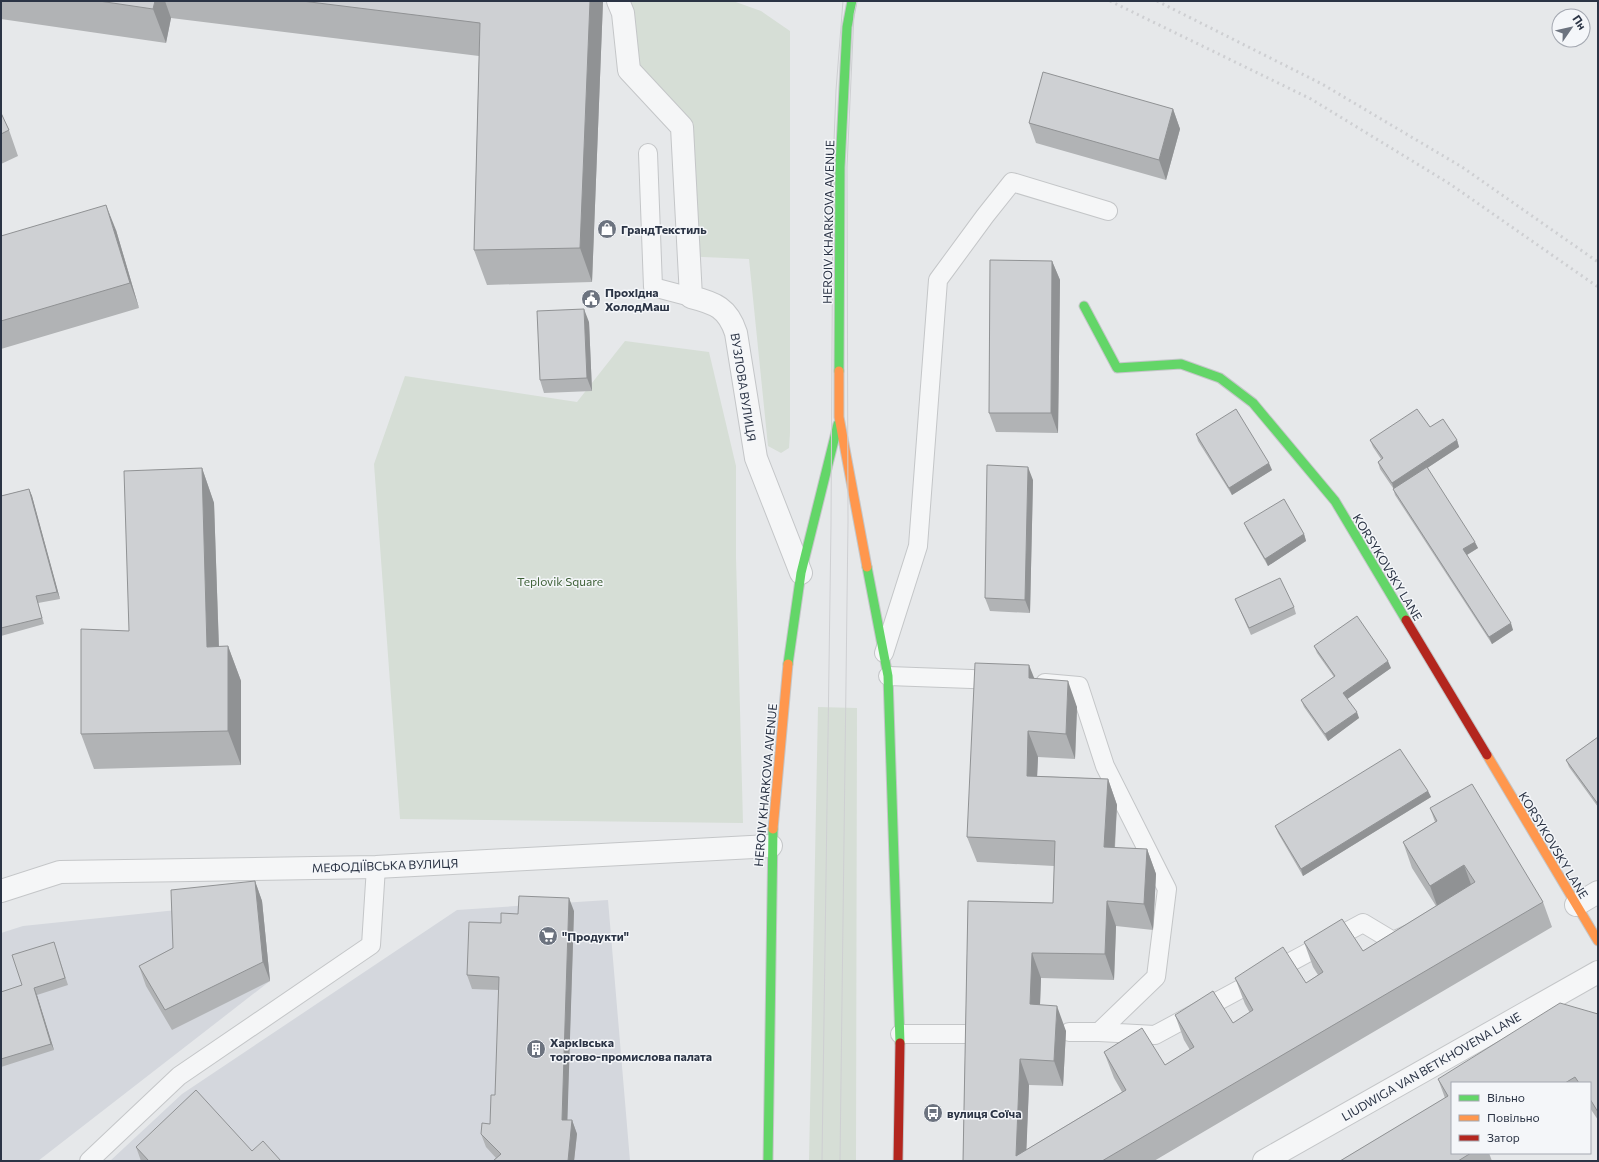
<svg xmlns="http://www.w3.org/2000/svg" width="1599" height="1162" viewBox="0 0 1599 1162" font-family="Commissioner,sans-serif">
  <rect width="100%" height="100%" fill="#e6e8ea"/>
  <!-- built -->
  <path fill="#d4d7dd" d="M 608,900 L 630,1161 L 110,1161 L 182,1094 L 457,910 Z
    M 262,901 L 270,981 L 38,1161 L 1,1161 L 1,933 L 23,926 Z"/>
  <!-- green -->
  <path fill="#d6ded6" d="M 613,1 L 733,1 L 761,11 L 790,31 L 790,433 L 789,448 L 781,453 L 768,446 L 749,259 L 680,256 L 674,112 L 618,46 Z
    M 625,341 L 709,352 L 736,466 L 736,558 L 743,823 L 400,819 L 374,464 L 405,376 L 577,402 Z
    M 818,707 L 857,708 L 856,1161 L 809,1161 Z"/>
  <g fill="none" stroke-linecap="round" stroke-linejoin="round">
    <!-- lane casing -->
    <g stroke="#c4c6c8" stroke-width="20">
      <path id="lane" d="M 648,153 L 653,287 L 691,297
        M 884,653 L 918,546 L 938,280 L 985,216 L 1012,182 L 1108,211
        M 888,676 L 999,680
        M 1045,683 L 1079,686 L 1105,766 L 1167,889 L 1156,977 L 1099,1032 L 1069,1032
        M 1099,1032 L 1155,1035 L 1363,923 L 1393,941 L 1409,934
        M 900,1034 L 973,1034
        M 89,1161 L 179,1076 L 371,945 L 376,867"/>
    </g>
    <!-- street casing -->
    <g stroke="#c4c6c8" stroke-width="24">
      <path id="street" d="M 618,1 L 623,13 L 629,70 L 682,127 L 691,297 C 715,303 728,308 736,333 L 756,458 L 801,573
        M 1,891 L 60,872 L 376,867 L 771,846
        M 1576,905 L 1598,892
        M 1264,1161 L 1598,972"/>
    </g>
    <!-- fast casing -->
    <g stroke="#c4c6c8" stroke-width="11">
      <path id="fast" d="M 1084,306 L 1117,368 L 1181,364 L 1220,378 L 1253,403 L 1335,501 L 1406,620
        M 839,371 L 840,167 L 847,27 L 852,1
        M 867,567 L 888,676 L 900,1043
        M 788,664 L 801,573 L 838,424
        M 768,1161 L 773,829"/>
    </g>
    <!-- slow casing -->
    <g stroke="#c4c6c8" stroke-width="11">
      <path id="slow" d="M 839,371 L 839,417 L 867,567
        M 1487,755 L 1598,941
        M 773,829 L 788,664"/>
    </g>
    <!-- jam casing -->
    <g stroke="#c4c6c8" stroke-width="11">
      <path id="jam" d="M 1406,620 L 1487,755
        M 898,1161 L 900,1043"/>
    </g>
    <!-- lane -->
    <use href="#lane" stroke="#f5f6f7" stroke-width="18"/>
    <!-- street -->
    <use href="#street" stroke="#f5f6f7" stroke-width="22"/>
    <!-- fast -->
    <use href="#fast" stroke="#63d668" stroke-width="9"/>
    <!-- slow -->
    <use href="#slow" stroke="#ff974d" stroke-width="9"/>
    <!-- jam -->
    <use href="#jam" stroke="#b3261e" stroke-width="9"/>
    <!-- tram -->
    <path stroke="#cecfd2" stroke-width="1" d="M 822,1161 L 831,525 L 833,167 L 836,90 L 843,1
      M 840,1161 L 848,522 L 847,167 L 854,14 L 857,1"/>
    <!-- rail -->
    <path stroke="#cecfd2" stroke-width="3" stroke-dasharray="2 4" stroke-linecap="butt" d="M 1110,1 L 1311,99 L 1450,184 L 1598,287
      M 1157,1 L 1322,84 L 1462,167 L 1598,262"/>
  </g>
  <!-- wall -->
  <path fill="#b1b3b5" d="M 1,1 L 603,1 L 592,282 L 487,285 L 474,250 L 479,56 L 171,18 L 166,43 L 1,19 Z
    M 1173,109 L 1180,129 L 1166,180 L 1036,143 L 1029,123 Z
    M 1,113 L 9,130 L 18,156 L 1,164 Z
    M 116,230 L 139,308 L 1,349 L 1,236 Z
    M 1052,261 L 1060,280 L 1058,433 L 996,432 L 989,413 Z
    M 589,322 L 592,391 L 544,393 L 540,380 Z
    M 1430,427 L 1457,440 L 1459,447 L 1427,468 L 1478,548 L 1467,555 L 1513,630 L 1492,644 L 1395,495 L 1393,488 L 1380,469 L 1378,462 L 1381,459 L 1373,447 L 1370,440 Z
    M 1196,434 L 1272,470 L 1232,495 L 1198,441 Z
    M 202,468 L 214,503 L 219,647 L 228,646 L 241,681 L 241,765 L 94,769 L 81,734 L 129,631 Z
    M 1033,480 L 1030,613 L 990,611 L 985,598 Z
    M 29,489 L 32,496 L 60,599 L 38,603 L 44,624 L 1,636 L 1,496 Z
    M 1244,523 L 1304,534 L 1306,541 L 1268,566 L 1247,530 Z
    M 1235,599 L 1294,607 L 1296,614 L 1251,635 Z
    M 1314,646 L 1391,668 L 1347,699 L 1359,718 L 1328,741 L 1304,707 L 1301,700 L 1334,677 L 1317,653 Z
    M 1035,679 L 1077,707 L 1075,759 L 1038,757 L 1037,776 L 1108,779 L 1117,805 L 1115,848 L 1147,849 L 1156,874 L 1153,930 L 1116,926 L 1114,980 L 1041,978 L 1040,1005 L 1066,1031 L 1063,1086 L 1029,1085 L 1026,1150 L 1122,1092 L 1114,1078 L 1104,1052 L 1165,1065 L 1190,1050 L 1184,1040 L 1175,1015 L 1233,1023 L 1250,1013 L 1245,1004 L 1235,978 L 1306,983 L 1318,975 L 1313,967 L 1304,942 L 1363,951 L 1436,906 L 1412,868 L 1403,842 L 1435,822 L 1430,808 L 1543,902 L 1552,927 L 1154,1161 L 963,1161 L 968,901 L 1053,903 L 1054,866 L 977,862 L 967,837 Z
    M 1598,737 L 1598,807 L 1569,767 L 1566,760 Z
    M 1428,791 L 1431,797 L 1303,876 L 1278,833 L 1275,826 Z
    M 255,881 L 262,901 L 270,981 L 172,1030 L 146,986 L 139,966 L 173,948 Z
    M 574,911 L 567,1120 L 572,1120 L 577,1134 L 574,1161 L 493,1161 L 496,1158 L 486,1147 L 481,1134 L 490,1124 L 495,1095 L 499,990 L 472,989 L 467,975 L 501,923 L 518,914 Z
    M 56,948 L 68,985 L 37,995 L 54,1050 L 1,1067 L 1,992 L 22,985 Z
    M 1598,1014 L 1598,1120 L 1590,1108 L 1590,1083 L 1452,1083 L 1452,1153 L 1489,1153 L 1492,1161 L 1340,1161 L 1445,1098 L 1438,1079 Z
    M 136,1147 L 252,1151 L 281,1161 L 141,1161 Z"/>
  <!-- shaded-wall -->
  <path fill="#909294" d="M 155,1 L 165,1 L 171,18 L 166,43 L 153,9 Z
    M 590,1 L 603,1 L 592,282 L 580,248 Z
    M 1173,109 L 1180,129 L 1166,180 L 1159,160 Z
    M 106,205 L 116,230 L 139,308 L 130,283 Z
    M 1052,261 L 1060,280 L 1058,433 L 1051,413 Z
    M 584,309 L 589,322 L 592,391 L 587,378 Z
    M 1457,440 L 1459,447 L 1394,490 L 1392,483 Z
    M 1269,463 L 1272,470 L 1232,495 L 1229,488 Z
    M 1028,467 L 1033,480 L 1030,613 L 1025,600 Z
    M 202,468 L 214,503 L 220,681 L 207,647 Z
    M 29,489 L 32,496 L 60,599 L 57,592 Z
    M 1304,534 L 1306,541 L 1268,566 L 1265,559 Z
    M 1475,542 L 1478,548 L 1465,556 L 1463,549 Z
    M 1511,623 L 1513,630 L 1492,644 L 1489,637 Z
    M 228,646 L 241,681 L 241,765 L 228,731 Z
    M 1388,661 L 1391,668 L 1346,700 L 1343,693 Z
    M 1029,665 L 1039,690 L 1029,678 Z
    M 1068,681 L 1077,707 L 1075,759 L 1066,734 Z
    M 1357,712 L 1359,718 L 1328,741 L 1325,734 Z
    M 1028,731 L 1038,757 L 1036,801 L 1027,776 Z
    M 1108,779 L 1117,805 L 1113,872 L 1104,847 Z
    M 1428,791 L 1431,797 L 1303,876 L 1301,869 Z
    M 1147,849 L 1156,874 L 1153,930 L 1144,904 Z
    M 1464,865 L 1473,890 L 1439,911 L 1430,886 Z
    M 255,881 L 262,901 L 270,981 L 263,962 Z
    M 569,898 L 574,911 L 567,1133 L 562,1120 Z
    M 1107,901 L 1116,926 L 1114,980 L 1105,954 Z
    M 1032,953 L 1041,978 L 1039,1030 L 1030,1004 Z
    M 34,988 L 37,995 L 54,1050 L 51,1044 Z
    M 1057,1006 L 1066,1031 L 1063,1086 L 1054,1061 Z
    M 1020,1059 L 1029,1085 L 1026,1161 L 1016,1156 Z
    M 572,1120 L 577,1134 L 574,1161 L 568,1161 Z"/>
  <!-- building -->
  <path fill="#ced0d3" stroke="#909294" d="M 99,1 L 155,1 L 153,9 Z
    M 302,1 L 590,1 L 580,248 L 474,250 L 480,23 Z
    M 1043,72 L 1173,109 L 1159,160 L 1029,123 Z
    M 1,113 L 9,130 L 1,134 Z
    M 106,205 L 130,283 L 1,321 L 1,236 Z
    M 990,260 L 1052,261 L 1051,413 L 989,413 Z
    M 584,309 L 587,378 L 540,380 L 537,311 Z
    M 1236,409 L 1269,463 L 1229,488 L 1196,434 Z
    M 1417,409 L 1430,427 L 1443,419 L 1457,440 L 1392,483 L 1378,462 L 1383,458 L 1370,440 Z
    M 987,465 L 1028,467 L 1025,600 L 985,598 Z
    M 1427,467 L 1475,542 L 1463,549 L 1511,623 L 1489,637 L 1393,489 Z
    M 202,468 L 207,647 L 228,646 L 228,731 L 81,734 L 81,629 L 129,631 L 124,471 Z
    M 29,489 L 57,592 L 36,596 L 42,618 L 1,628 L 1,496 Z
    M 1284,499 L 1304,534 L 1265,559 L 1244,523 Z
    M 1280,578 L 1294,607 L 1249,628 L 1235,599 Z
    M 1357,616 L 1388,661 L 1343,693 L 1357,712 L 1325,734 L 1301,700 L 1335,676 L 1314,646 Z
    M 975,663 L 1029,665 L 1029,678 L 1068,681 L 1066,734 L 1028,731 L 1027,776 L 1108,779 L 1104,847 L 1147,849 L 1144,904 L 1107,901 L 1105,954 L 1032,953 L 1030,1004 L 1057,1006 L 1054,1061 L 1020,1059 L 1016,1156 L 1126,1090 L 1104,1052 L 1142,1028 L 1165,1065 L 1194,1047 L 1175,1015 L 1213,991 L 1233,1023 L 1253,1010 L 1235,978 L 1283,947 L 1306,983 L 1323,972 L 1304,942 L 1342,919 L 1363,951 L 1475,882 L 1464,865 L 1430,886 L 1403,842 L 1437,821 L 1430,808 L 1472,784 L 1543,902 L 1102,1161 L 963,1161 L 968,901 L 1053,903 L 1055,841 L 967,837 Z
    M 1598,737 L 1598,804 L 1566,760 Z
    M 1400,749 L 1428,791 L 1301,869 L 1275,826 Z
    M 255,881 L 263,962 L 165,1010 L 139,966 L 173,948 L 171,890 Z
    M 519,896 L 569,898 L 562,1120 L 572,1120 L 568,1161 L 493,1161 L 501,1154 L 481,1134 L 482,1123 L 490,1124 L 491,1095 L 495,1095 L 499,977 L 467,975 L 469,922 L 501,923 L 501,913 L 518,914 Z
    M 54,942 L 65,978 L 34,988 L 51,1044 L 1,1059 L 1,992 L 22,985 L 12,955 Z
    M 1560,1003 L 1598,1014 L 1598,1112 L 1590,1099 L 1590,1083 L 1579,1083 L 1575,1077 L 1565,1083 L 1452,1083 L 1452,1153 L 1471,1153 L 1458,1161 L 1340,1161 L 1448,1096 L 1438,1079 Z
    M 196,1090 L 252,1151 L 263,1141 L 281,1161 L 149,1161 L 136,1147 Z"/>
  <!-- icons -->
  <defs>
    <g id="shop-disc" transform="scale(1)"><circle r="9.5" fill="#6c737f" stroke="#f4f6f9"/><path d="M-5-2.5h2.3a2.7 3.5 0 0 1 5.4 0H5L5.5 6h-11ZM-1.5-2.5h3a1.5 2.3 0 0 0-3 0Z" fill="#fff"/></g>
    <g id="civic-disc" transform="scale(1)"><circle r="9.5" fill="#6c737f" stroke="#f4f6f9"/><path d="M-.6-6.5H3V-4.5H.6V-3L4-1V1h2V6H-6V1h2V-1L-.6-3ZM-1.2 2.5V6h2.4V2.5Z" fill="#fff"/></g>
    <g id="supermarket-disc" transform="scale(1)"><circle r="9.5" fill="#6c737f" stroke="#f4f6f9"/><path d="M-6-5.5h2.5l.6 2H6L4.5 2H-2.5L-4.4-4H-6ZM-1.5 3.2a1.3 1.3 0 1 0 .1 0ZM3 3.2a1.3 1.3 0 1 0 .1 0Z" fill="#fff"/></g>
    <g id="building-disc" transform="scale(1)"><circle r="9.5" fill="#6c737f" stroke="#f4f6f9"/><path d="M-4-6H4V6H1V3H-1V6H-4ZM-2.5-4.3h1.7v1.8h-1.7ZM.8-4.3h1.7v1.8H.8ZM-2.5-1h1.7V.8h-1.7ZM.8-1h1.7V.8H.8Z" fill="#fff"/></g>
    <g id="bus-disc" transform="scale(1)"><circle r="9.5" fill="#6c737f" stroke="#f4f6f9"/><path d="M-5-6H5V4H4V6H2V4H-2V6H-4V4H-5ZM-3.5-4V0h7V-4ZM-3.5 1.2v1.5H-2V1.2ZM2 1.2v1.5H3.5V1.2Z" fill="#fff"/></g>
  </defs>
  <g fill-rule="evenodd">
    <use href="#shop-disc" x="607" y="229"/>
    <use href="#civic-disc" x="591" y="299"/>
    <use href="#supermarket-disc" x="548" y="936"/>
    <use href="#building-disc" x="536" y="1049"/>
    <use href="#bus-disc" x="933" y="1113"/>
  </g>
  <g text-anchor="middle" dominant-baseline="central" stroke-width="3" stroke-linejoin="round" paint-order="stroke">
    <!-- street labels -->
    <g font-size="12" fill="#2b3445" stroke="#f4f6f9">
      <text transform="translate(828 222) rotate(-89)">HEROIV KHARKOVA AVENUE</text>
      <text transform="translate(744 387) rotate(81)">ВУЗЛОВА ВУЛИЦЯ</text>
      <text transform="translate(1388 567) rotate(59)">KORSYKOVSKY LANE</text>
      <text transform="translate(765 785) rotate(-85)">HEROIV KHARKOVA AVENUE</text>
      <text transform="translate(1554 845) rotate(59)">KORSYKOVSKY LANE</text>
      <text transform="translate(385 865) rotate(-2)">МЕФОДІЇВСЬКА ВУЛИЦЯ</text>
      <text transform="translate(1431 1066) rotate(-30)">LIUDWIGA VAN BETKHOVENA LANE</text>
    </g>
    <!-- poi labels -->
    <g font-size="12" font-weight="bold" fill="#2b3445" stroke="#f4f6f9" text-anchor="start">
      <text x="621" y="229">ГрандТекстиль</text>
      <text x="605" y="292">Прохідна<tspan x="605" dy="14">ХолодМаш</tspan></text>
      <text x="562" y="936">"Продукти"</text>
      <text x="550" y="1042">Харківська<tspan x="550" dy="14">торгово-промислова палата</tspan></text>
      <text x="947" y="1113">вулиця Соїча</text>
    </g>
    <!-- park labels -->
    <g font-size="12" fill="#3f6138" stroke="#f4f6f9">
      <text x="560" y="581">Teplovik Square</text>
    </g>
  </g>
  <!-- border -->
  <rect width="1599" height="1162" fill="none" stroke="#2b3445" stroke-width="4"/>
  <!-- legend -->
  <rect x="1451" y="1082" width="140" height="72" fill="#f4f6f9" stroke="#a4a8b1"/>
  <rect x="1459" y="1095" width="20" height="6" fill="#63d668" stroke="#a4a8b1"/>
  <text x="1487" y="1102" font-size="12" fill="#2b3445">Вільно</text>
  <rect x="1459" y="1115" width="20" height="6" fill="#ff974d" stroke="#a4a8b1"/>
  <text x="1487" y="1122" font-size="12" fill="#2b3445">Повільно</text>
  <rect x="1459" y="1135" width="20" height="6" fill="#b3261e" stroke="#a4a8b1"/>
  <text x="1487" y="1142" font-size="12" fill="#2b3445">Затор</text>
  <!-- north arrow -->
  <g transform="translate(1571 28) rotate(56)"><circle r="19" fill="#f4f6f9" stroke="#a4a8b1"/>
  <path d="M0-3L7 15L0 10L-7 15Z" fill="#6c737f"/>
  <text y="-6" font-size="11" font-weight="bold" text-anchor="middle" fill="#2b3445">Пн</text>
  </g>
</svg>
